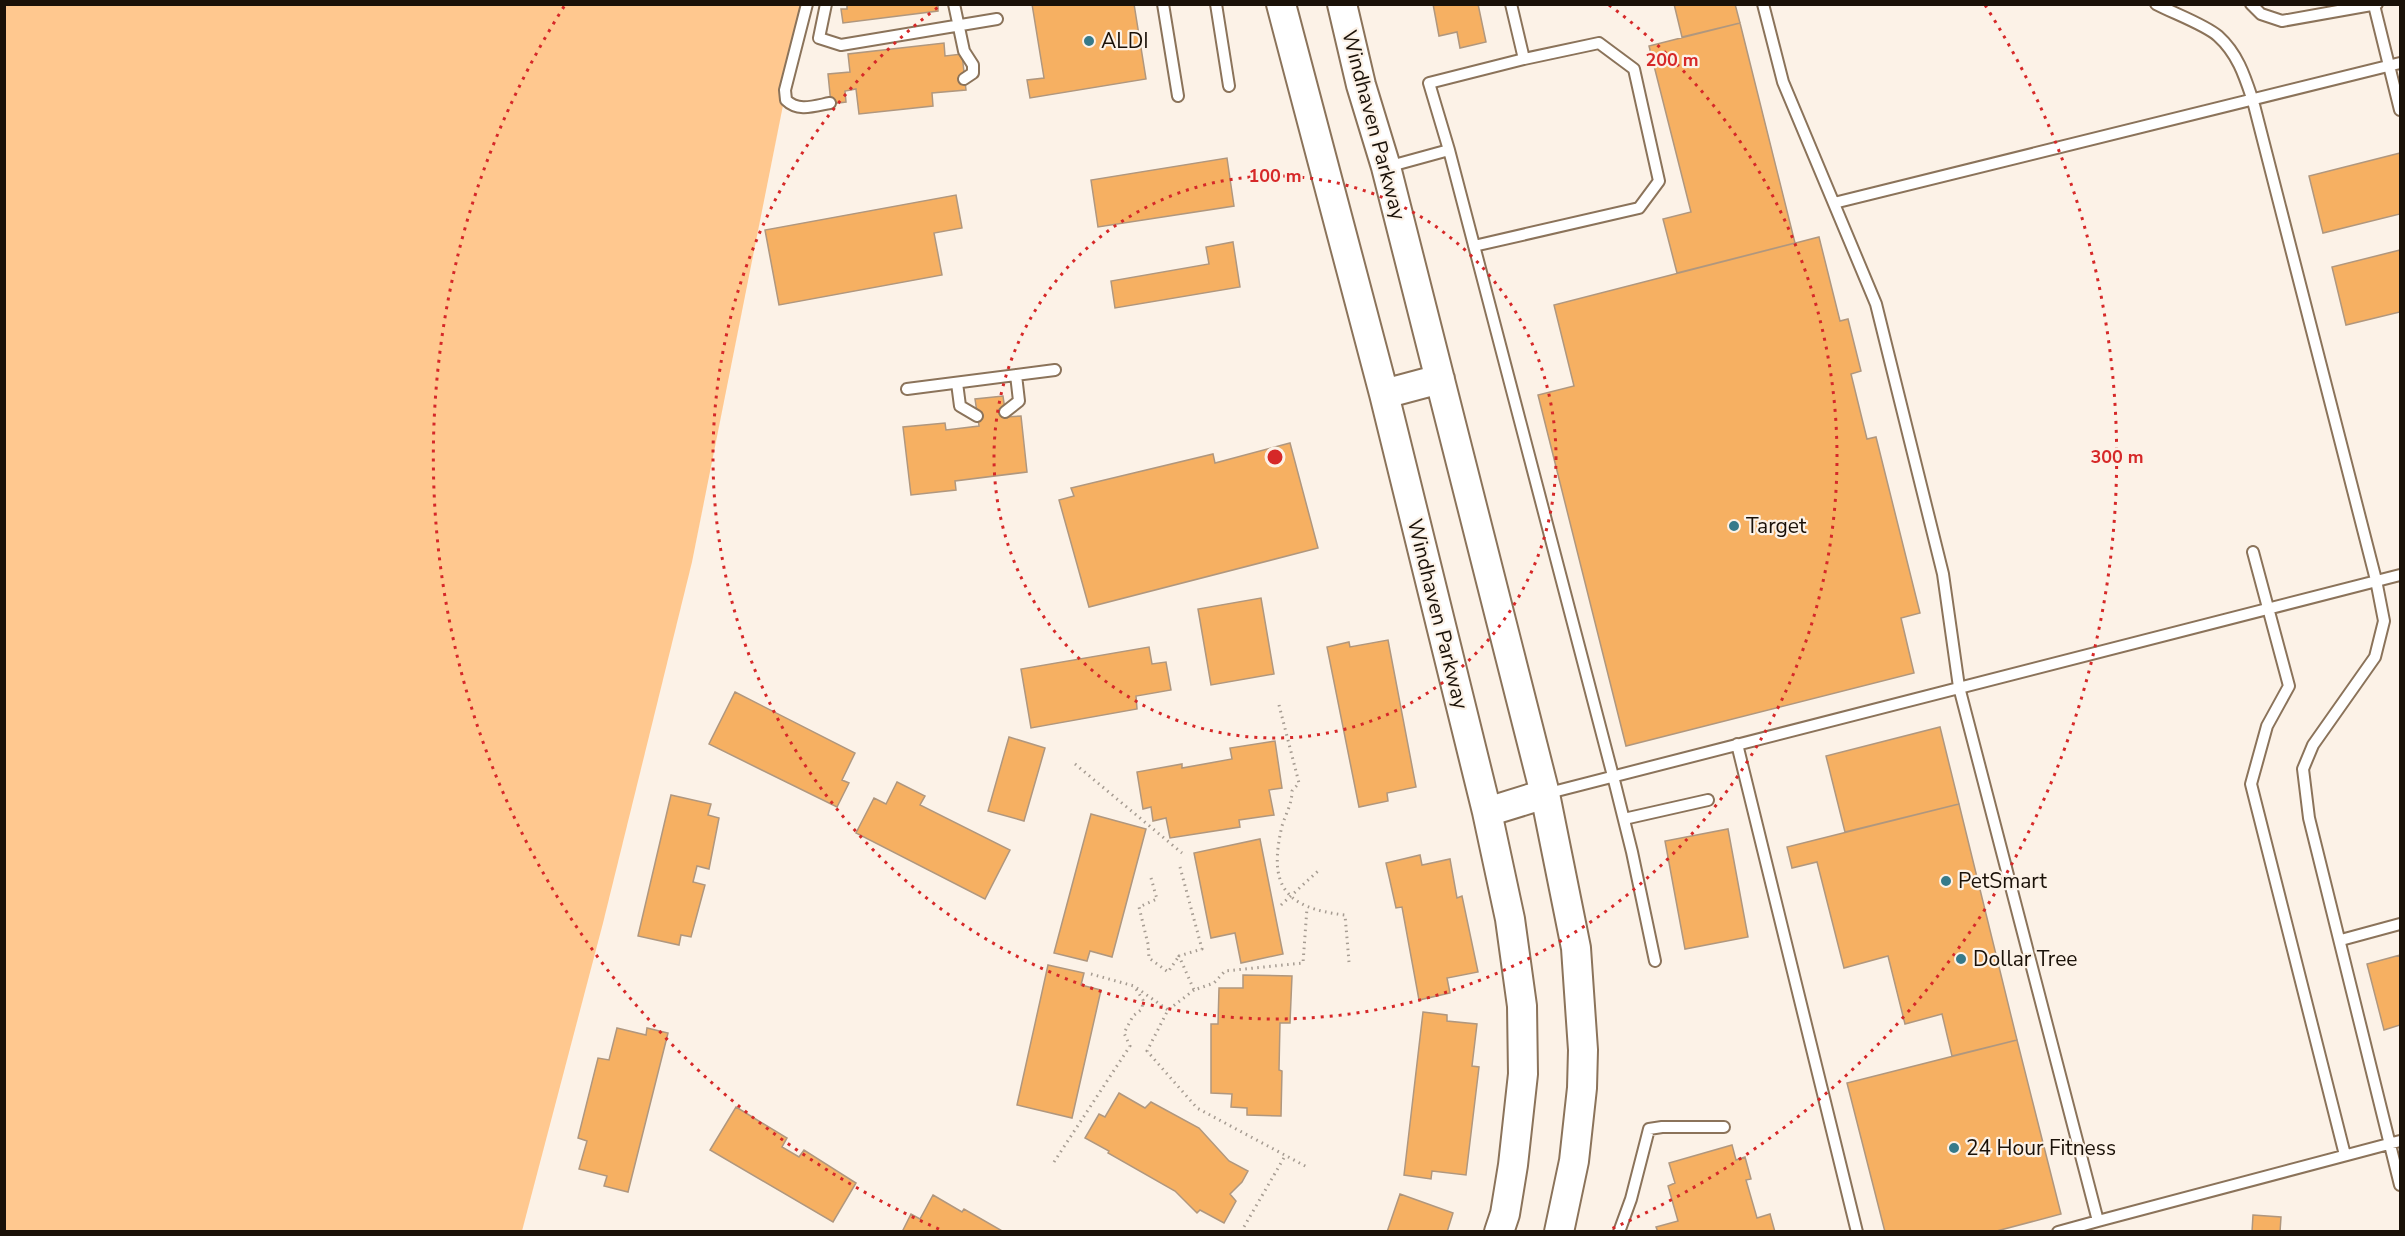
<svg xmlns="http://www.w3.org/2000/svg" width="2405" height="1236" viewBox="0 0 2405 1236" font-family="'Nunito Sans',sans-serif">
  <rect width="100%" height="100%" fill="#fcf2e7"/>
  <!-- green -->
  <path fill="#ffc88f" d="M 5,5 L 803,5 L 692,562 L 603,923 L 522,1231 L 5,1232 Z"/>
  <!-- building -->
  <path fill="#f6b062" stroke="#b0977e" stroke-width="1.5" d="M 847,4 L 938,4 L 938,11 L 843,23 L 841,9 L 847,9 Z
    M 1032,4 L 1134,4 L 1146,79 L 1030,98 L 1027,80 L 1044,78 Z
    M 1433,4 L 1478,4 L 1486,42 L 1460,48 L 1457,32 L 1439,36 Z
    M 1674,4 L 1735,4 L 1740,23 L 1682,37 Z
    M 1740,23 L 1795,243 L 1677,273 L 1663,219 L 1691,212 L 1649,46 Z
    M 944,43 L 945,56 L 962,54 L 966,90 L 932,93 L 933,106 L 859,114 L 856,89 L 845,91 L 846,102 L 831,104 L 828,74 L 850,72 L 848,54 Z
    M 2400,153 L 2400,214 L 2323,233 L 2309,176 Z
    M 1227,158 L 1234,206 L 1098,227 L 1091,180 Z
    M 956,195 L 962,228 L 934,233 L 942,275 L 779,305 L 765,230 Z
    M 1819,237 L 1840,321 L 1848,319 L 1861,371 L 1851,374 L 1867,439 L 1876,437 L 1920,613 L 1901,618 L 1914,673 L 1626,746 L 1538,395 L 1574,386 L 1554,305 Z
    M 1233,242 L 1240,287 L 1115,308 L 1111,281 L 1209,264 L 1206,247 Z
    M 2400,250 L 2400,312 L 2346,325 L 2332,267 Z
    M 1003,396 L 1006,417 L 1021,416 L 1027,472 L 955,481 L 956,490 L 911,495 L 903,427 L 945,423 L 946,430 L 979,426 L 975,399 Z
    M 1290,443 L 1318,548 L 1089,607 L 1059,500 L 1074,496 L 1071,488 L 1213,454 L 1215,463 Z
    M 1261,598 L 1274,674 L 1211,685 L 1198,609 Z
    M 1388,640 L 1416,787 L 1387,793 L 1388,801 L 1359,807 L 1327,647 L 1349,642 L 1350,647 Z
    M 1149,647 L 1152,664 L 1166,662 L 1171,690 L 1136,696 L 1137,709 L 1031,728 L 1021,669 Z
    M 735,692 L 855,753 L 842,780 L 849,783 L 837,807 L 709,744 Z
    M 1940,727 L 1959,804 L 1845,832 L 1826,756 Z
    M 1009,737 L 1045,748 L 1024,821 L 988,811 Z
    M 1275,741 L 1282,788 L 1269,790 L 1274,815 L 1239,820 L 1240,827 L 1170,838 L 1166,818 L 1153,821 L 1151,807 L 1143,809 L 1137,772 L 1182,764 L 1182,768 L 1232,759 L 1230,748 Z
    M 897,782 L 925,796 L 920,805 L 1010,850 L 985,899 L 856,833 L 874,798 L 886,804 Z
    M 671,795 L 711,804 L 708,815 L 719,818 L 709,869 L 697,866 L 693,882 L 705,885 L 691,937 L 681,935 L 679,945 L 638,936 Z
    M 1959,804 L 2017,1040 L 1952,1056 L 1942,1014 L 1905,1024 L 1888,956 L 1844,968 L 1817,862 L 1792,868 L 1787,847 Z
    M 1091,814 L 1146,829 L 1112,957 L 1090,951 L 1087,961 L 1054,953 Z
    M 1728,829 L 1748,937 L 1685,949 L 1665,841 Z
    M 1260,839 L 1283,954 L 1241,963 L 1235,933 L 1211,938 L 1194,853 Z
    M 1420,855 L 1422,865 L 1450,859 L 1457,898 L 1462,896 L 1478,972 L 1447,978 L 1450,993 L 1419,1000 L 1402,907 L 1396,908 L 1386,863 Z
    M 2400,955 L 2400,1025 L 2384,1030 L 2367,964 Z
    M 1048,965 L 1084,973 L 1081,985 L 1101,990 L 1072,1118 L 1017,1105 Z
    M 1243,975 L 1292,976 L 1290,1023 L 1280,1023 L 1279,1070 L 1282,1071 L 1281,1116 L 1247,1115 L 1247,1108 L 1231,1107 L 1232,1094 L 1211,1093 L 1211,1024 L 1218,1024 L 1219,988 L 1243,988 Z
    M 1423,1012 L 1447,1015 L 1447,1021 L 1477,1024 L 1472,1066 L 1479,1067 L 1466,1175 L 1432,1171 L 1431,1179 L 1404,1175 Z
    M 617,1028 L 646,1035 L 647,1028 L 668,1033 L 628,1192 L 604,1186 L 607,1176 L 579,1169 L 587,1141 L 578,1138 L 598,1058 L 609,1060 Z
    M 2017,1040 L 2061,1214 L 1993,1232 L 1885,1232 L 1847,1083 Z
    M 1119,1093 L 1145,1108 L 1151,1102 L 1199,1128 L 1229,1161 L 1248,1171 L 1242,1182 L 1230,1194 L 1236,1201 L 1224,1223 L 1200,1210 L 1197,1213 L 1175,1191 L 1108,1153 L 1109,1151 L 1085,1138 L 1099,1114 L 1105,1117 Z
    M 736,1107 L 787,1138 L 782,1147 L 799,1157 L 804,1150 L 856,1183 L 833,1222 L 710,1150 Z
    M 1732,1145 L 1736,1160 L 1745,1157 L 1751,1179 L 1746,1180 L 1757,1218 L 1770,1214 L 1775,1232 L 1658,1232 L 1656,1227 L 1678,1221 L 1668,1186 L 1675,1183 L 1669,1163 Z
    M 1400,1194 L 1453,1213 L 1447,1232 L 1387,1232 Z
    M 933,1195 L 962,1212 L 964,1209 L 1004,1232 L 902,1232 L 911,1214 L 920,1219 Z
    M 2253,1215 L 2281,1217 L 2280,1232 L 2252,1232 Z"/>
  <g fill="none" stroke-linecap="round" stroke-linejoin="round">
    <!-- lane casing -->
    <g stroke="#8b735a" stroke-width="14">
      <path id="lane" d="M 807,4 L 785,90 L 786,100 C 798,112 814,106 830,103
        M 826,4 L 819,38 L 841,45 L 997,19
        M 954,4 L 964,51 L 973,65 L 973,73 L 964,79
        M 1163,4 L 1178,96
        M 1216,4 L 1229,86
        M 1763,4 L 1783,82 L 1876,304 L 1943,574 L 1959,687 L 2098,1221 L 2400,1141
        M 2156,4 C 2173,13 2206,25 2218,36 C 2238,54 2245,77 2253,101 L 2376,580 L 2384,621 L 2375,657 L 2313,745 L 2303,769 L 2309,818 L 2400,1185
        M 2251,4 L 2261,14 L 2282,21 L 2377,4
        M 2374,5 L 2400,110
        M 1524,59 L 1429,83 L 1449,150 L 1613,776 L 1632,852 L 1655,961
        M 1387,167 L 1449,150
        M 1834,203 L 2400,63
        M 1474,246 L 1639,208 L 1659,181 L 1634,69 L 1599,43 L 1524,59 L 1511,4
        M 957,383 L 960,406 L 977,416
        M 907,389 L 1055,370
        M 1005,412 L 1019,401 L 1016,375
        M 2253,552 L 2289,686 L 2267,726 L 2251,784 L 2345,1155
        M 1737,744 L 1857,1232
        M 1545,794 L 2400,575
        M 1624,819 L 1708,800
        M 2341,940 L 2400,924
        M 1619,1232 L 1631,1199 L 1649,1129 L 1662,1127 L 1724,1127
        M 2058,1232 L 2098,1221"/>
    </g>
    <!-- secondary casing -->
    <g stroke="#8b735a" stroke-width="32">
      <path id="secondary" d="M 1281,4 L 1384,394 L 1487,812 L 1510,919 L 1522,1006 L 1523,1074 L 1513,1165 L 1505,1214 L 1499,1232
        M 1342,4 L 1361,85 L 1386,167 L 1545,794 L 1576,948 L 1583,1050 L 1582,1088 L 1574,1161 L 1559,1232
        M 1384,394 L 1440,379
        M 1487,812 L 1545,794"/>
    </g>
    <!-- path -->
    <path stroke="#a69c92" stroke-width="3" stroke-dasharray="1.5 4.5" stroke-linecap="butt" d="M 1279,705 L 1299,783 L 1292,791 C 1292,804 1286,813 1282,826 C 1268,885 1284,908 1345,915 L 1349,962
      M 1075,764 L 1182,853
      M 1180,867 L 1202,949 L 1179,956 L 1194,990 L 1214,983 L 1225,971 L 1303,963 L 1307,908
      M 1151,878 L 1157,899 L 1139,907 L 1148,944 L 1149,958 L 1168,972 L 1179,956
      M 1281,905 L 1318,871
      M 1091,974 L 1134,986 L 1168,1010
      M 1194,990 L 1168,1010 L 1147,1051 L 1197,1108 L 1307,1167
      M 1054,1162 L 1130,1046 L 1124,1033 L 1133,1016 L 1142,1009 L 1143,1000 L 1134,986
      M 703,1232 L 704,1229
      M 1241,1232 L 1285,1156"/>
    <!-- lane -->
    <use href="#lane" stroke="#fff" stroke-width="10"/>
    <!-- secondary -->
    <use href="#secondary" stroke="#fff" stroke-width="28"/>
  </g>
  <!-- distance rings -->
  <g fill="none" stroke="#d62828" stroke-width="3" stroke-dasharray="3 6">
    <circle cx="1275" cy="457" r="281"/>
    <path d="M1609 5A562 562 0 1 1 941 5"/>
    <path d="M939 1229A842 842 0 0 1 565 5M1985 5A842 842 0 0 1 1611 1229"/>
  </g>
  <!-- markers -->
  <g fill="#367a8a" stroke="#fcf2e7" stroke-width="2">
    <circle cx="1089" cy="41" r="6"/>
    <circle cx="1734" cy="526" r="6"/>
    <circle cx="1946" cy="881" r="6"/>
    <circle cx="1961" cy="959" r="6"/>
    <circle cx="1954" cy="1148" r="6"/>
  </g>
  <g text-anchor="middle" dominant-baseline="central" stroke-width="4.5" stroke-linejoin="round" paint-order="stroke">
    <!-- poi labels -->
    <g font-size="21" fill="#1a1108" stroke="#fcf2e7" text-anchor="start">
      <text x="1101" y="41">ALDI</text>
      <text x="1746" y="526">Target</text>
      <text x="1958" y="881">PetSmart</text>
      <text x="1973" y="959">Dollar Tree</text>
      <text x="1966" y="1148">24 Hour Fitness</text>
    </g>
    <!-- street labels -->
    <g font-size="21" fill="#1a1108" stroke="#fcf2e7">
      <text transform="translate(1374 125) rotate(75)">Windhaven Parkway</text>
      <text transform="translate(1438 614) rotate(76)">Windhaven Parkway</text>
    </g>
  </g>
  <circle cx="1275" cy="457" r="9" fill="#d62828" stroke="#fcf2e7" stroke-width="3"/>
  <g font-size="18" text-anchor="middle" font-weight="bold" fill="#d62828" stroke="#fcf2e7" stroke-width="4.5" stroke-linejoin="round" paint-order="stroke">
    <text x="1672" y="66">200 m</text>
    <text x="1275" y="182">100 m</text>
    <text x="2117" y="463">300 m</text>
  </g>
  <!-- border -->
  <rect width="2405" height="1236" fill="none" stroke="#1a1108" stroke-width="12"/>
</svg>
